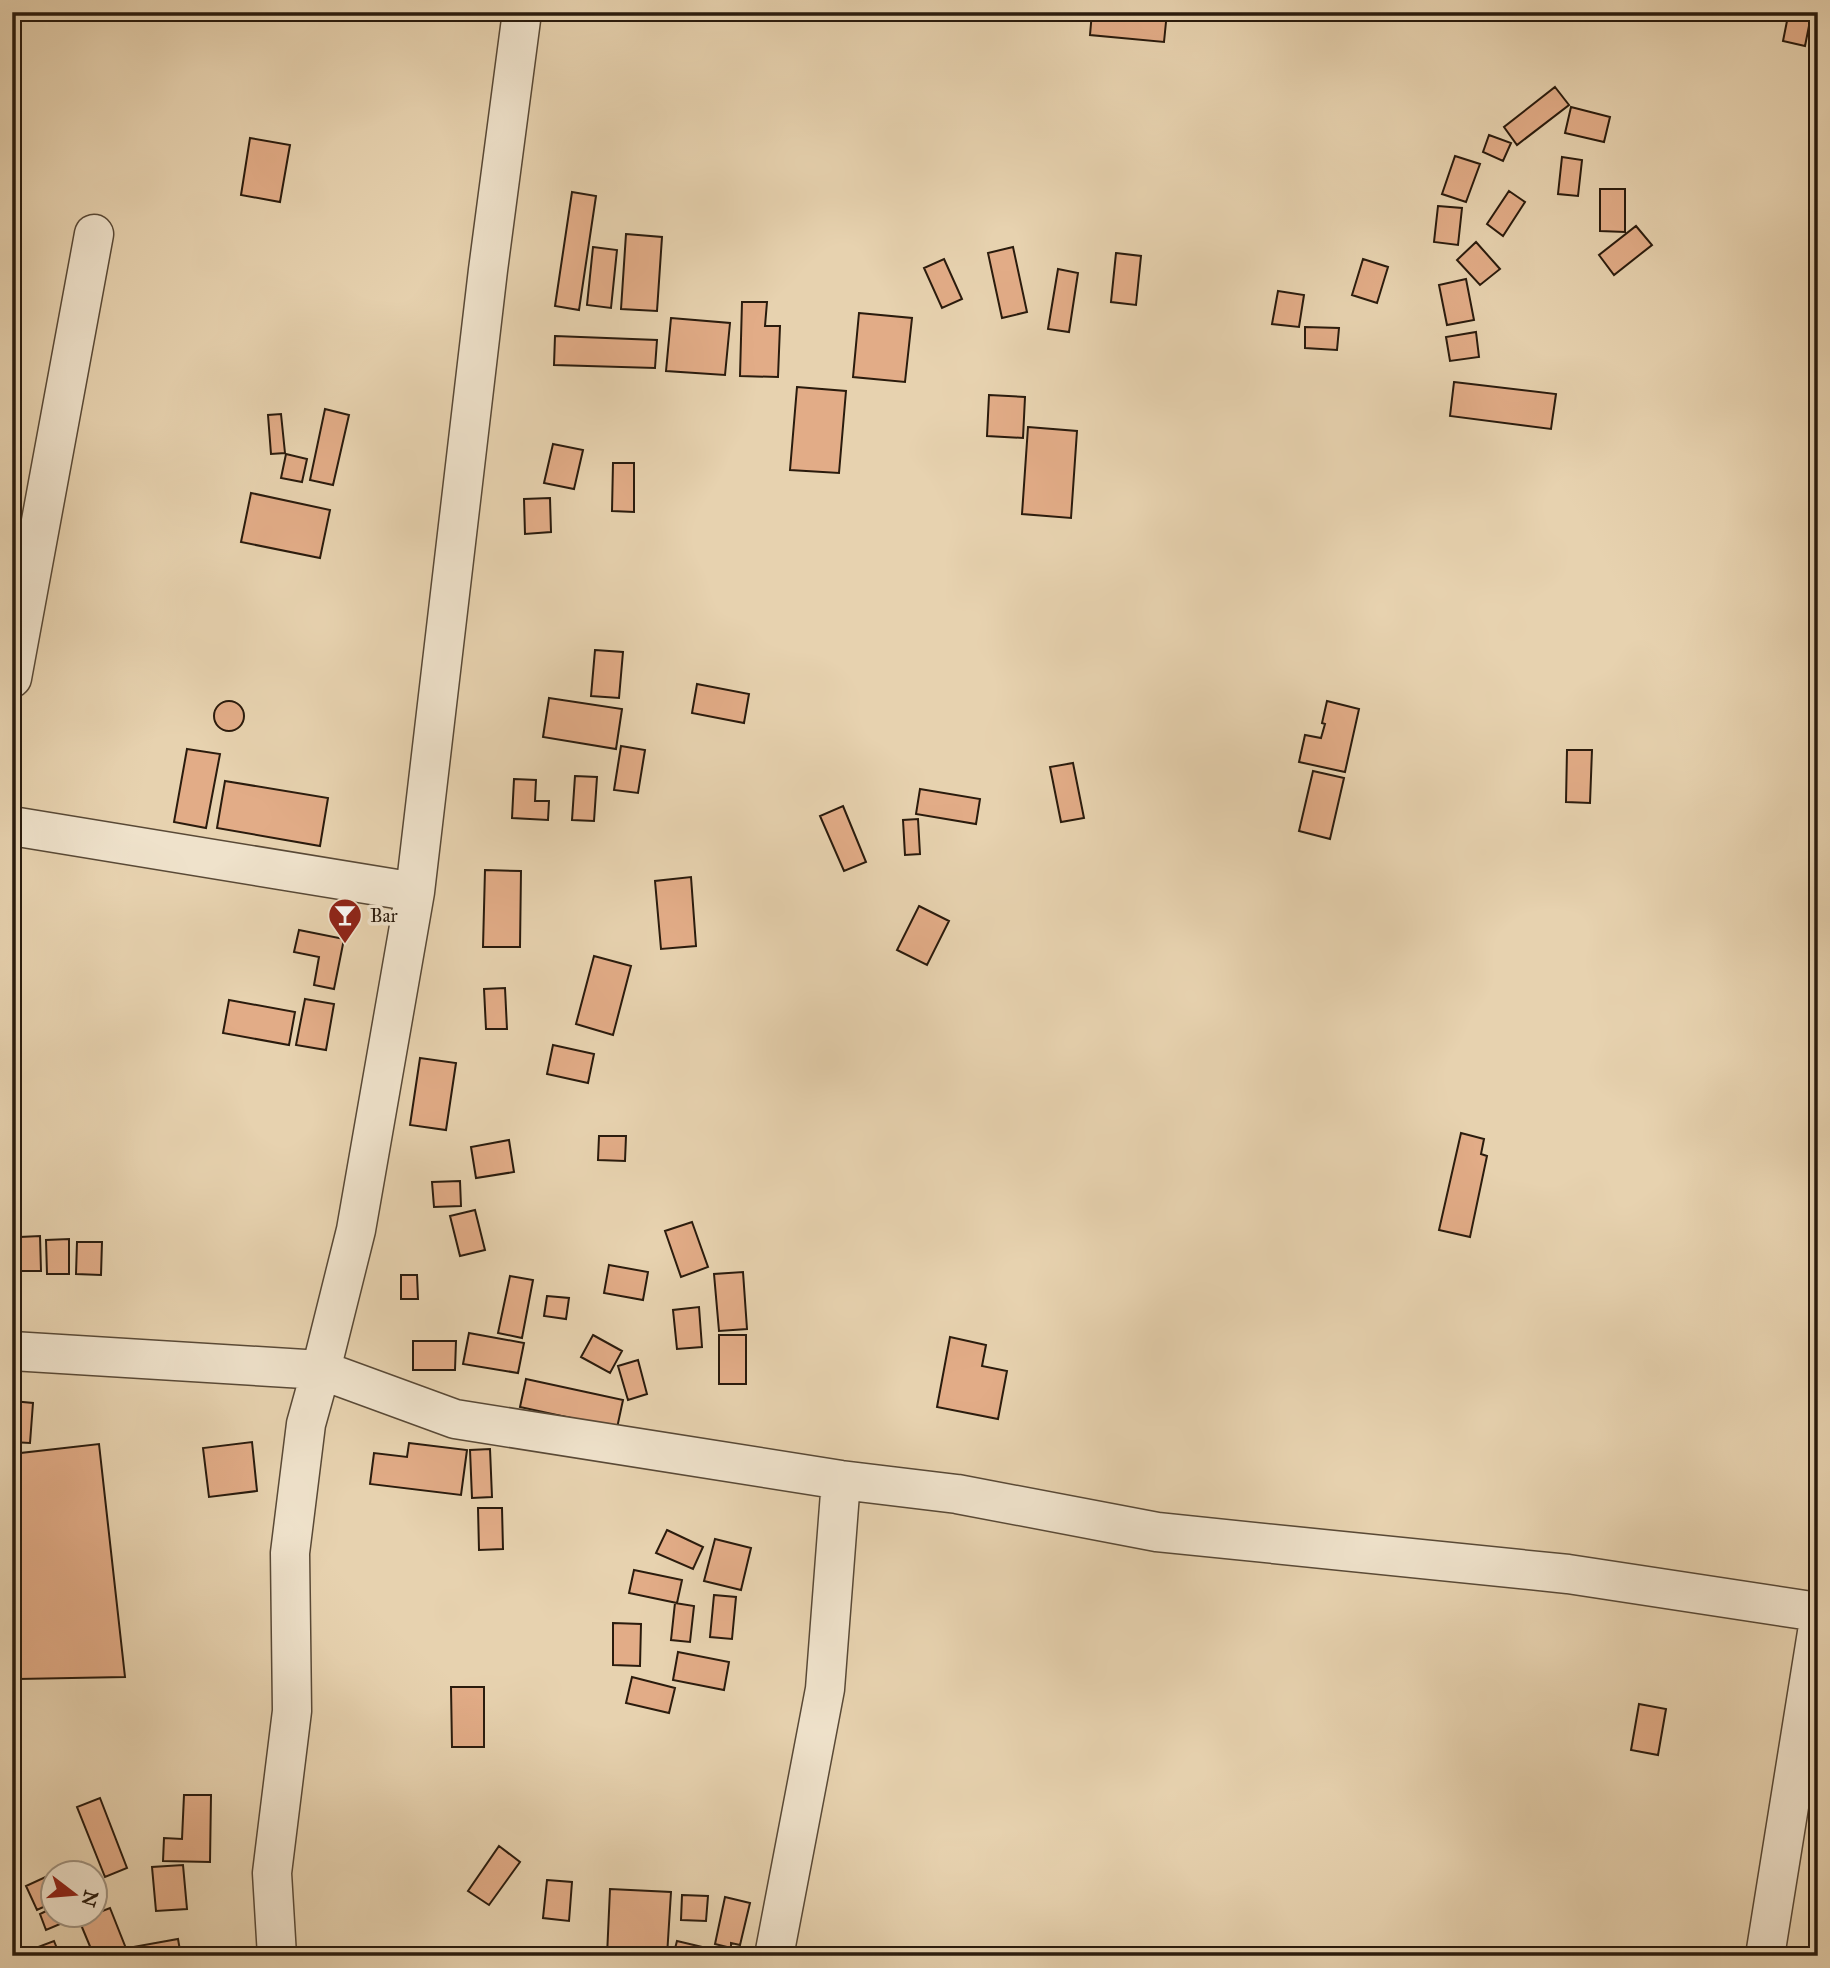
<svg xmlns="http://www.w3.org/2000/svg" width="1830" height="1968" viewBox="0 0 1830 1968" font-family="'IM FELL Great Primer',serif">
  <rect width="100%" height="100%" fill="#e7d2af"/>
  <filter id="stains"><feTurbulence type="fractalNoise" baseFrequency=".00286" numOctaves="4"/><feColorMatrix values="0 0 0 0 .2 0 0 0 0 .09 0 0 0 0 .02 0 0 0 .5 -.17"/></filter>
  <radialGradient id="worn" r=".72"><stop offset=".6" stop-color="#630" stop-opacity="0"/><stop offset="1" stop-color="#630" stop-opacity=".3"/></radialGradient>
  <!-- building -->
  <path fill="#e2ac87" stroke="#2a1b0d" stroke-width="2" d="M 1092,12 L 1167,12 L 1164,42 L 1090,35 Z
    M 1788,16 L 1810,21 L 1805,46 L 1783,41 Z
    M 1555,87 L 1569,105 L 1517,145 L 1504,127 Z
    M 1571,107 L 1610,117 L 1604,142 L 1565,133 Z
    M 1489,135 L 1511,143 L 1503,161 L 1483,152 Z
    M 250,138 L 290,145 L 280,202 L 241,195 Z
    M 1455,156 L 1480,164 L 1466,202 L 1442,194 Z
    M 1562,157 L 1582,160 L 1578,196 L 1558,194 Z
    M 1600,189 L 1625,189 L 1625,232 L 1600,231 Z
    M 1509,191 L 1525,202 L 1503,236 L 1487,224 Z
    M 572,192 L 596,196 L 579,310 L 555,306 Z
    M 1438,206 L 1462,208 L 1458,245 L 1434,242 Z
    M 1636,226 L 1652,245 L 1614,275 L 1599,255 Z
    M 626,234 L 662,237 L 657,311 L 621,309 Z
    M 1476,242 L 1500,269 L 1480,285 L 1457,260 Z
    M 593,247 L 617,250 L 611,308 L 587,305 Z
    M 1013,247 L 1027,312 L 1002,318 L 988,253 Z
    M 1116,253 L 1141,256 L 1136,305 L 1111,302 Z
    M 944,259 L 962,299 L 942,308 L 924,268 Z
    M 1363,259 L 1388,267 L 1377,303 L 1352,295 Z
    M 1058,269 L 1078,273 L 1069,332 L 1048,329 Z
    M 1466,279 L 1474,320 L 1447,325 L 1439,285 Z
    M 1278,291 L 1304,295 L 1299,327 L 1272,324 Z
    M 742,302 L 767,302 L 765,326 L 780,326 L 778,377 L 740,376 Z
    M 859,313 L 912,318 L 905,382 L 853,377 Z
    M 671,318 L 730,323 L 725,375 L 666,371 Z
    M 1305,327 L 1339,328 L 1337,350 L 1305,348 Z
    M 1476,332 L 1479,357 L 1450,361 L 1446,337 Z
    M 555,336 L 657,340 L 655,368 L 554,365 Z
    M 1454,382 L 1556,394 L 1551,429 L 1450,416 Z
    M 797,387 L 846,391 L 839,473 L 790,470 Z
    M 989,395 L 1025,397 L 1023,438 L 987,436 Z
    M 325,409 L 349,415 L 333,485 L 310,480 Z
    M 281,414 L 285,453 L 271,454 L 268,415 Z
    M 1028,427 L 1077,431 L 1071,518 L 1022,514 Z
    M 553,444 L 583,450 L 574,489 L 544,483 Z
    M 286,454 L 307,459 L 302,482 L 281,478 Z
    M 613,463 L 634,463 L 634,512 L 612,511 Z
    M 251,493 L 330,510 L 320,558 L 241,542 Z
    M 550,498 L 551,532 L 525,534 L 524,499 Z
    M 595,650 L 623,652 L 619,698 L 591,696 Z
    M 697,684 L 749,694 L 744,723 L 692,713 Z
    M 549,698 L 622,709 L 616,749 L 543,737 Z
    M 1327,701 L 1359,709 L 1345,772 L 1299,762 L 1305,735 L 1321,738 L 1325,724 L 1322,723 Z
    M214 716a15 15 0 1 1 30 0a15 15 0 1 1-30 0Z
    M 621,746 L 645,750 L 638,793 L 614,790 Z
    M 187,749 L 220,754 L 206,828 L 174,822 Z
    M 1567,750 L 1592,750 L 1590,803 L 1566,802 Z
    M 1073,763 L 1084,818 L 1061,822 L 1050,767 Z
    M 1313,771 L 1344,778 L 1330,839 L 1299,831 Z
    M 575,776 L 597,777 L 594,821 L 572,820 Z
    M 514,779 L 536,780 L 535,801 L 549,801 L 548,820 L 512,818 Z
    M 225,781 L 328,798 L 320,846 L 217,828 Z
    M 920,789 L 980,799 L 976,824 L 916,814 Z
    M 843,806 L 866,862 L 844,871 L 820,816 Z
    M 918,819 L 920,854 L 905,855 L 903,820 Z
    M 485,870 L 521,871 L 520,947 L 483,947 Z
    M 691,877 L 696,946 L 661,949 L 655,881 Z
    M 919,906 L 949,921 L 927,965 L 897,950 Z
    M 299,930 L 344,939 L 334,989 L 314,985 L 319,957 L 294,952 Z
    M 594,956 L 631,966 L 613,1035 L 576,1024 Z
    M 505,988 L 507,1029 L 486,1029 L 484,989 Z
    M 305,999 L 334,1004 L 326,1050 L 296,1045 Z
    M 229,1000 L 295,1012 L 289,1045 L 223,1033 Z
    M 553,1045 L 594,1054 L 588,1083 L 547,1074 Z
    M 420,1058 L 456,1063 L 446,1130 L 410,1125 Z
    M 1461,1133 L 1484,1139 L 1481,1154 L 1487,1156 L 1470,1237 L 1439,1230 Z
    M 599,1136 L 626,1136 L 625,1161 L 598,1160 Z
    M 509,1140 L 514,1172 L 476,1178 L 471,1147 Z
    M 460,1181 L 461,1206 L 434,1207 L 432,1182 Z
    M 475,1210 L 485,1250 L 460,1256 L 450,1216 Z
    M 692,1222 L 708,1267 L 681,1277 L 665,1231 Z
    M 40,1236 L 41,1271 L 21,1271 L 20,1237 Z
    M 69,1239 L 69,1274 L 47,1274 L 46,1240 Z
    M 77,1242 L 102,1242 L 101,1275 L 76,1274 Z
    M 609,1265 L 648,1272 L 643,1300 L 604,1293 Z
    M 743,1272 L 747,1329 L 719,1331 L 714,1274 Z
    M 401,1275 L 417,1275 L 418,1299 L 401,1299 Z
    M 510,1276 L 533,1280 L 522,1338 L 498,1333 Z
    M 547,1296 L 569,1298 L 566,1319 L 544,1316 Z
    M 699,1307 L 702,1347 L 677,1349 L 673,1310 Z
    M 469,1333 L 524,1343 L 518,1373 L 463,1364 Z
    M 593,1335 L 622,1351 L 610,1373 L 581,1357 Z
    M 719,1335 L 746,1335 L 746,1384 L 719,1384 Z
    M 950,1337 L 986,1345 L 982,1366 L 1007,1371 L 998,1419 L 937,1407 Z
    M 413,1341 L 456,1341 L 455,1370 L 413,1370 Z
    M 638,1360 L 647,1394 L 628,1400 L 618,1366 Z
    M 526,1379 L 623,1400 L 617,1428 L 520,1407 Z
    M 12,1401 L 33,1403 L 30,1443 L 12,1442 Z
    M 252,1442 L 257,1491 L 209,1497 L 203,1448 Z
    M 409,1443 L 467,1450 L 461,1495 L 370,1484 L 374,1453 L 407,1457 Z
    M 99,1444 L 125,1677 L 18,1679 L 12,1625 L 12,1454 Z
    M 490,1449 L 492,1497 L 472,1498 L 470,1450 Z
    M 478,1508 L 502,1508 L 503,1549 L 479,1550 Z
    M 667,1530 L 703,1547 L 693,1569 L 656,1553 Z
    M 715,1539 L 751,1548 L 741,1590 L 704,1581 Z
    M 634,1570 L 682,1580 L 677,1603 L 629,1593 Z
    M 714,1595 L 736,1597 L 732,1639 L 710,1637 Z
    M 675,1603 L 694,1606 L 690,1642 L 671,1640 Z
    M 613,1623 L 641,1624 L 640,1666 L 613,1665 Z
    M 678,1652 L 729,1662 L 724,1690 L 673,1680 Z
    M 632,1677 L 675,1688 L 669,1713 L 626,1703 Z
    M 451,1687 L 484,1687 L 484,1747 L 452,1747 Z
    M 1639,1704 L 1666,1709 L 1658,1755 L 1631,1750 Z
    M 184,1795 L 211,1795 L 210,1862 L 163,1861 L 164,1838 L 182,1839 Z
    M 100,1798 L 127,1868 L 105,1877 L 77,1807 Z
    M 499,1846 L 520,1862 L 489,1905 L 468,1891 Z
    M 81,1862 L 86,1874 L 55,1874 Z
    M 183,1865 L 187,1909 L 156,1911 L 152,1867 Z
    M 52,1874 L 52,1903 L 37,1910 L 26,1886 Z
    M 547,1880 L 572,1882 L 569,1921 L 543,1918 Z
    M 610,1889 L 671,1892 L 667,1956 L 607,1956 Z
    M 682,1895 L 708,1896 L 706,1921 L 681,1920 Z
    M 725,1897 L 750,1903 L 740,1945 L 731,1943 L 731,1948 L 715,1944 Z
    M 52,1908 L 52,1916 L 79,1916 L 46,1930 L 40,1914 Z
    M 110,1908 L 129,1956 L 94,1956 L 79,1920 Z
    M 178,1939 L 181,1956 L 134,1956 L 133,1947 Z
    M 54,1941 L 60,1956 L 32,1956 L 30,1950 Z
    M 677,1941 L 736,1955 L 673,1956 Z"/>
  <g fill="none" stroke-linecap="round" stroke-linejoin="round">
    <!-- minor casing -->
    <g stroke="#594936" stroke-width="41">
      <path id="minor" d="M 12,678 L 94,234
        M 12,826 L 415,892
        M 12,1351 L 321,1370 L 356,1230 L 415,892 L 488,270 L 522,12
        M 277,1956 L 272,1873 L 292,1711 L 290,1553 L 306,1424 L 321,1370 L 455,1419 L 841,1480 L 957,1494 L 1157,1532 L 1568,1574 L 1818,1612
        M 774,1956 L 825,1689 L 841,1480
        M 1765,1956 L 1818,1626"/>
    </g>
    <!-- minor -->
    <use href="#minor" stroke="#efe2cb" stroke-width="38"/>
  </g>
  <!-- icons -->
  <defs>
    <g id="bar-pin" transform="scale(1.75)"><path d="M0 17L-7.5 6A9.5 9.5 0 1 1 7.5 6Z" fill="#8f2418" stroke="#efe2cb"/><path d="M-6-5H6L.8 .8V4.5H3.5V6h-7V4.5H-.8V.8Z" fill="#fff"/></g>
  </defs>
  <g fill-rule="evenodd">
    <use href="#bar-pin" x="345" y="915"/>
  </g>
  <g text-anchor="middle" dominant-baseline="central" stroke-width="7" stroke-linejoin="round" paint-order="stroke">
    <!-- poi labels -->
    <g font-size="19" fill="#2a1b0d" stroke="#efe2cb" text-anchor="start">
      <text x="370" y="915">Bar</text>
    </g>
  </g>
  <!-- margin -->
  <rect width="1830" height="1968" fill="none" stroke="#e7d2af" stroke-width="42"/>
  <rect x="14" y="14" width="1802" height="1940" fill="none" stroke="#2a1b0d" stroke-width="3.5"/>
  <rect x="21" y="21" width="1788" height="1926" fill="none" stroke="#2a1b0d" stroke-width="2"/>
  <!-- north arrow -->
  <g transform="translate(74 1894) rotate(106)"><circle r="33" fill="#efe2cb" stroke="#a0927f" stroke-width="2"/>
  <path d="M0-5L12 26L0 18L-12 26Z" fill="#8f2418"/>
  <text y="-10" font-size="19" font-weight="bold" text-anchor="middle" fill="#2a1b0d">N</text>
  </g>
  <rect width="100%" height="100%" filter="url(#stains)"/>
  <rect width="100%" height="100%" fill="url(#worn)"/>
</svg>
